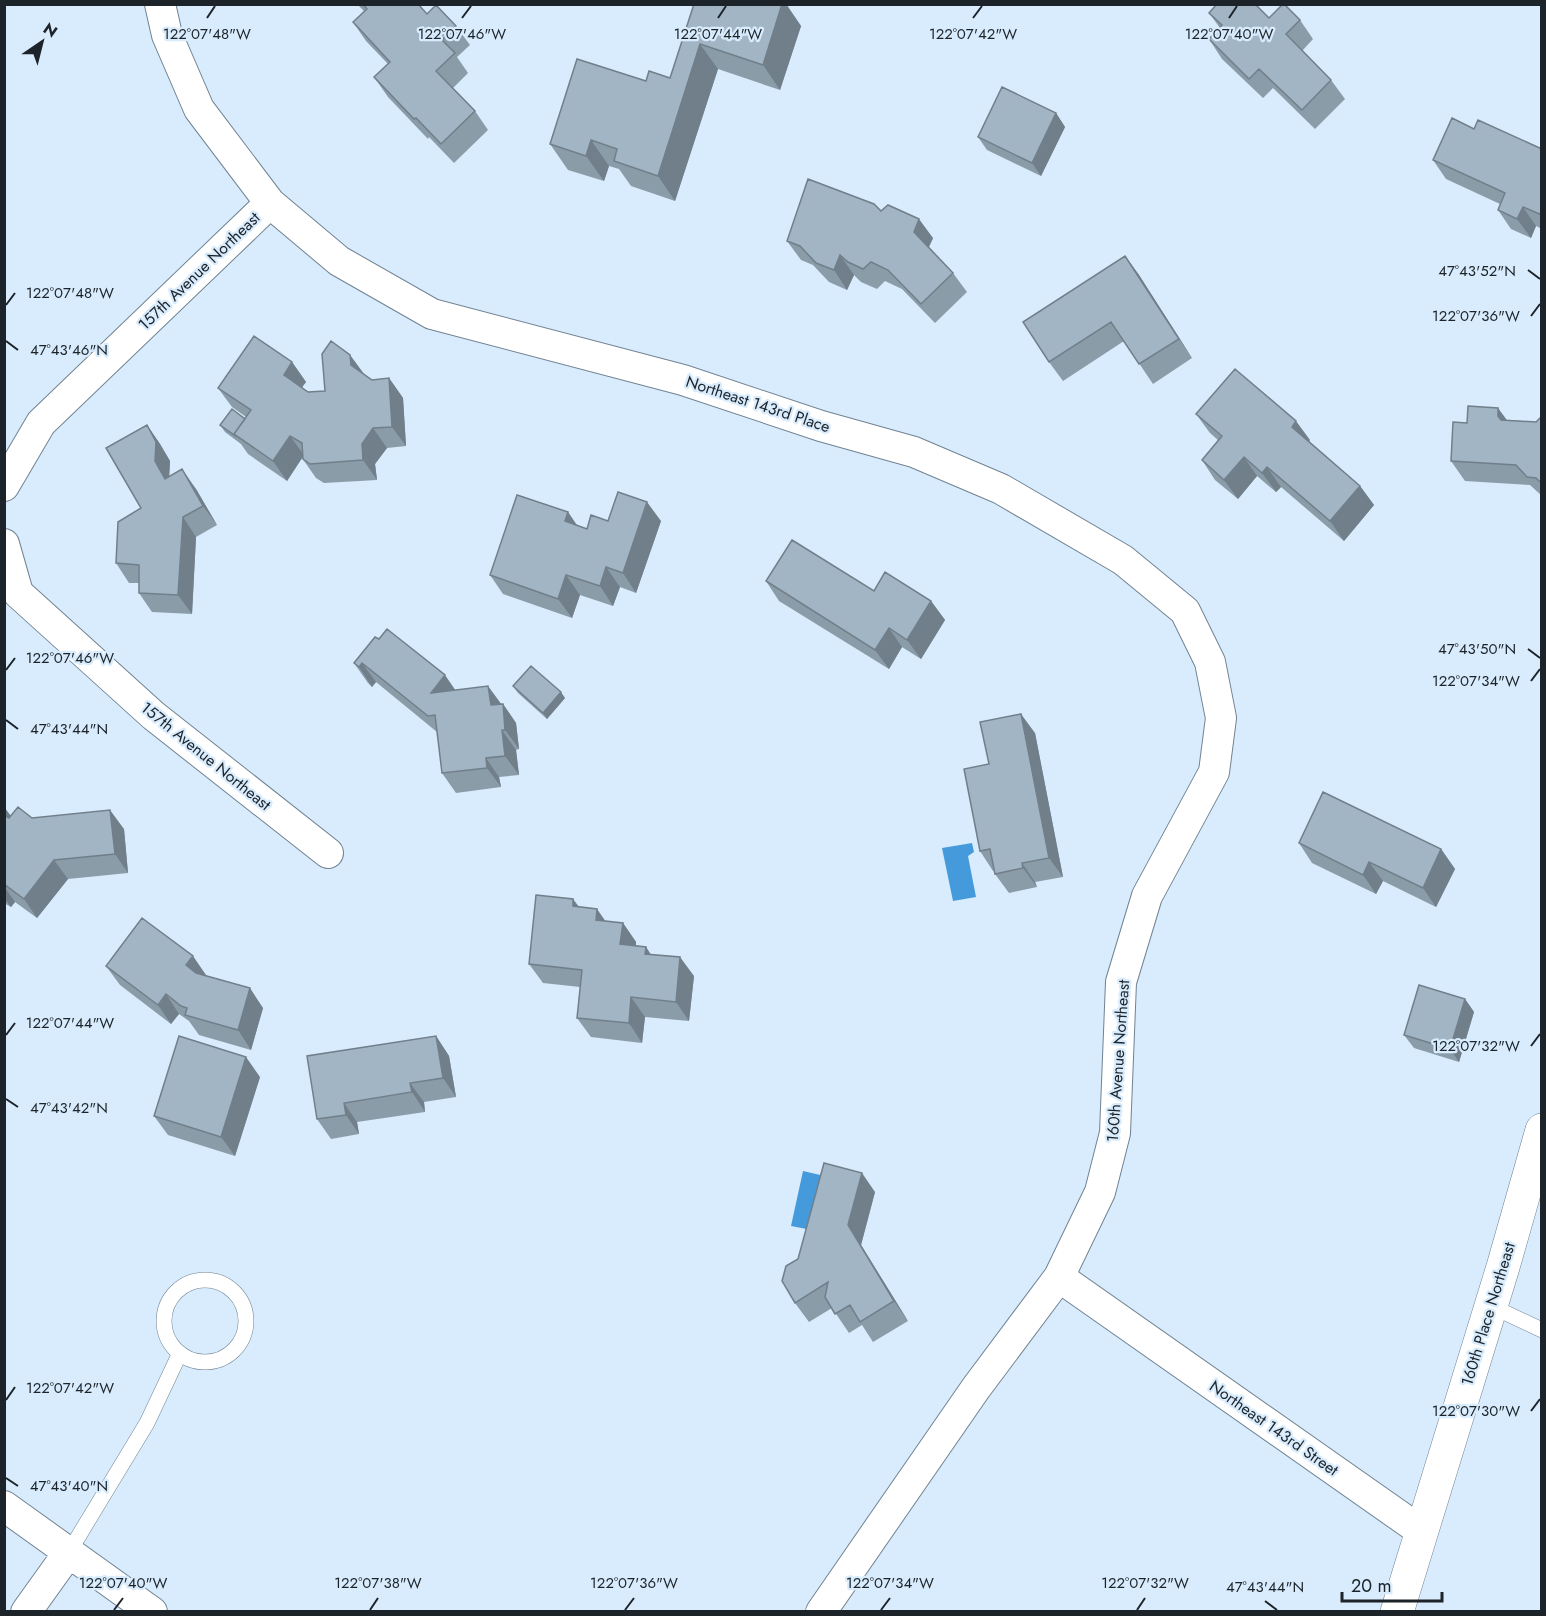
<svg xmlns="http://www.w3.org/2000/svg" width="1546" height="1616" viewBox="0 0 1546 1616" font-family="Jost,sans-serif">
  <rect width="100%" height="100%" fill="#d8ecfd"/>
  <!-- water -->
  <path fill="#449adb" d="M 972,843 L 974,852 L 968,856 L 976,897 L 953,901 L 942,848 Z
    M 803,1171 L 829,1177 L 817,1231 L 791,1226 Z"/>
  <g fill="none" stroke-linecap="round" stroke-linejoin="round">
    <!-- lane casing -->
    <g stroke="#718392" stroke-width="16">
      <path id="lane" d="M164 1321a41 41 0 1 1 82 0a41 41 0 1 1-82 0Z
        M 1491,1306 L 1542,1330
        M 69,1552 L 147,1423 L 180,1353"/>
    </g>
    <!-- street casing -->
    <g stroke="#718392" stroke-width="32">
      <path id="street" d="M 270,203 L 339,261 L 432,314 L 683,380 L 821,426 L 914,452 L 1001,489 L 1123,560 L 1185,611 L 1210,662 L 1221,718 L 1214,772 L 1147,896 L 1121,982 L 1115,1133 L 1100,1192 L 1059,1277 L 976,1388 L 821,1612
        M 4,486 L 41,423 L 270,203 L 199,109 L 167,35 L 160,4
        M 4,544 L 18,593 L 154,716 L 328,853
        M 1059,1277 L 1421,1531
        M 4,1506 L 152,1612
        M 26,1612 L 69,1552"/>
    </g>
    <!-- secondary casing -->
    <g stroke="#718392" stroke-width="34">
      <path id="secondary" d="M 1397,1612 L 1503,1267 L 1542,1130"/>
    </g>
    <!-- lane -->
    <use href="#lane" stroke="#fff" stroke-width="15"/>
    <!-- street -->
    <use href="#street" stroke="#fff" stroke-width="30"/>
    <!-- secondary -->
    <use href="#secondary" stroke="#fff" stroke-width="33"/>
  </g>
  <!-- wall -->
  <path fill="#8b9ca9" d="M 357,4 L 418,4 L 427,14 L 456,26 L 470,45 L 457,57 L 468,73 L 453,88 L 475,111 L 488,130 L 454,163 L 429,137 L 428,139 L 388,97 L 374,77 L 388,64 L 366,41 L 353,22 L 364,11 Z
    M 694,4 L 786,4 L 801,26 L 780,90 L 718,69 L 675,201 L 631,186 L 619,169 L 609,166 L 604,181 L 568,170 L 550,144 L 646,81 L 670,78 Z
    M 1209,13 L 1300,20 L 1313,39 L 1302,51 L 1331,80 L 1345,99 L 1315,129 L 1273,88 L 1263,98 L 1222,59 L 1209,39 L 1220,28 Z
    M 1056,113 L 1065,127 L 1041,176 L 987,150 L 978,137 Z
    M 1474,129 L 1542,149 L 1542,229 L 1536,226 L 1531,238 L 1511,229 L 1498,210 L 1500,204 L 1446,179 L 1433,160 Z
    M 881,211 L 933,238 L 929,247 L 953,273 L 967,292 L 935,323 L 902,289 L 885,281 L 877,289 L 861,282 L 854,275 L 847,290 L 829,282 L 813,265 L 801,260 L 787,241 Z
    M 1125,256 L 1139,275 L 1192,358 L 1153,384 L 1124,341 L 1063,381 L 1049,362 Z
    M 350,355 L 363,373 L 372,380 L 389,378 L 403,398 L 406,446 L 387,448 L 375,464 L 377,480 L 324,483 L 316,478 L 302,458 L 287,481 L 248,454 L 241,444 L 225,432 L 220,425 L 245,419 L 246,417 L 232,407 L 218,388 L 292,362 L 306,382 L 302,387 L 308,392 L 325,391 Z
    M 1196,414 L 1310,440 L 1309,441 L 1360,486 L 1374,505 L 1344,541 L 1281,487 L 1276,492 L 1257,476 L 1238,499 L 1215,480 L 1202,460 L 1219,441 L 1210,433 Z
    M 1542,416 L 1542,496 L 1530,485 L 1465,481 L 1451,461 L 1467,423 L 1507,420 L 1536,422 Z
    M 147,425 L 160,444 L 170,461 L 169,477 L 196,489 L 217,525 L 196,537 L 192,614 L 152,612 L 139,593 L 139,583 L 129,583 L 116,563 L 141,508 Z
    M 568,512 L 577,525 L 587,529 L 608,521 L 661,521 L 636,593 L 620,587 L 613,606 L 580,595 L 572,618 L 503,594 L 490,575 Z
    M 766,581 L 874,591 L 931,601 L 945,620 L 921,659 L 902,647 L 889,669 L 779,601 Z
    M 375,637 L 455,690 L 503,704 L 516,723 L 519,749 L 516,750 L 519,775 L 499,777 L 501,787 L 456,793 L 442,773 L 437,732 L 376,682 L 372,687 L 368,683 L 354,663 Z
    M 513,686 L 565,698 L 547,719 L 518,693 Z
    M 1035,733 L 1063,877 L 1035,882 L 1037,887 L 1009,893 L 995,874 L 995,870 L 993,871 L 980,851 L 989,764 Z
    M 4,807 L 11,816 L 124,829 L 128,873 L 68,879 L 37,918 L 15,902 L 11,907 L 4,903 Z
    M 1299,843 L 1441,849 L 1455,869 L 1436,907 L 1383,881 L 1376,894 L 1312,863 Z
    M 573,899 L 579,907 L 605,921 L 623,923 L 636,942 L 636,946 L 646,947 L 650,954 L 694,976 L 689,1021 L 645,1017 L 642,1043 L 591,1037 L 577,1018 L 580,987 L 543,983 L 529,964 Z
    M 106,966 L 206,975 L 206,976 L 263,1008 L 251,1050 L 199,1035 L 189,1021 L 179,1014 L 171,1024 L 120,985 Z
    M 1465,999 L 1474,1012 L 1459,1062 L 1414,1048 L 1404,1035 Z
    M 436,1036 L 449,1056 L 456,1097 L 424,1102 L 425,1112 L 357,1122 L 359,1134 L 331,1139 L 317,1119 Z
    M 260,1077 L 235,1156 L 168,1135 L 154,1116 Z
    M 875,1192 L 861,1245 L 908,1321 L 873,1342 L 862,1325 L 849,1333 L 832,1308 L 809,1322 L 795,1303 L 798,1259 Z"/>
  <!-- shaded-wall -->
  <path fill="#717f8a" d="M 782,4 L 786,4 L 801,26 L 780,90 L 763,65 Z
    M 700,44 L 718,69 L 675,201 L 658,176 Z
    M 1056,113 L 1065,127 L 1041,176 L 1032,163 Z
    M 591,140 L 609,166 L 604,181 L 586,156 Z
    M 1523,207 L 1536,226 L 1531,238 L 1517,219 Z
    M 919,219 L 933,238 L 927,251 L 914,232 Z
    M 840,255 L 854,275 L 847,290 L 834,270 Z
    M 1125,256 L 1139,275 L 1192,358 L 1179,339 Z
    M 350,355 L 364,374 L 351,365 Z
    M 292,362 L 306,382 L 297,394 L 284,375 Z
    M 389,378 L 403,398 L 406,446 L 392,427 Z
    M 1498,408 L 1512,427 L 1511,436 L 1498,416 Z
    M 1296,421 L 1310,440 L 1305,446 L 1292,427 Z
    M 147,425 L 160,444 L 170,461 L 169,481 L 165,479 L 155,461 Z
    M 373,428 L 387,448 L 375,464 L 377,480 L 363,460 L 362,444 Z
    M 290,436 L 304,455 L 287,481 L 273,461 Z
    M 1244,457 L 1257,476 L 1238,499 L 1224,480 Z
    M 1267,467 L 1281,487 L 1276,492 L 1262,473 Z
    M 182,469 L 196,489 L 217,525 L 203,506 Z
    M 1360,486 L 1374,505 L 1344,541 L 1330,521 Z
    M 647,502 L 661,521 L 636,593 L 623,573 Z
    M 568,512 L 581,532 L 565,521 Z
    M 183,517 L 196,537 L 192,614 L 178,595 Z
    M 606,567 L 620,587 L 613,606 L 600,586 Z
    M 566,575 L 580,595 L 572,618 L 558,599 Z
    M 931,601 L 945,620 L 921,659 L 907,640 Z
    M 889,628 L 902,647 L 889,669 L 875,650 Z
    M 362,663 L 376,682 L 372,687 L 359,667 Z
    M 445,675 L 458,694 L 431,693 Z
    M 488,686 L 502,705 L 491,705 Z
    M 561,692 L 565,698 L 547,719 L 543,713 Z
    M 503,704 L 516,723 L 519,749 L 505,730 Z
    M 1021,714 L 1035,733 L 1063,877 L 1049,858 Z
    M 502,730 L 516,750 L 519,775 L 505,756 Z
    M 486,758 L 499,777 L 501,787 L 487,768 Z
    M 4,807 L 13,819 L 4,822 Z
    M 110,810 L 124,829 L 128,873 L 115,854 Z
    M 1441,849 L 1455,869 L 1436,907 L 1423,888 Z
    M 54,860 L 68,879 L 37,918 L 24,899 Z
    M 1369,862 L 1383,881 L 1376,894 L 1363,875 Z
    M 1022,863 L 1035,882 L 1037,887 L 1023,868 Z
    M 4,886 L 15,902 L 11,907 L 4,898 Z
    M 573,899 L 587,919 L 573,906 Z
    M 597,909 L 611,929 L 596,920 Z
    M 623,923 L 636,942 L 634,964 L 620,944 Z
    M 646,947 L 659,967 L 645,954 Z
    M 193,956 L 206,975 L 199,985 L 186,965 Z
    M 680,957 L 694,976 L 689,1021 L 676,1002 Z
    M 250,988 L 263,1008 L 251,1050 L 238,1030 Z
    M 166,994 L 179,1014 L 171,1024 L 158,1005 Z
    M 631,997 L 645,1017 L 642,1043 L 629,1023 Z
    M 1465,999 L 1474,1012 L 1459,1062 L 1450,1049 Z
    M 436,1036 L 449,1056 L 456,1097 L 443,1078 Z
    M 246,1057 L 260,1077 L 235,1156 L 221,1137 Z
    M 410,1083 L 424,1102 L 425,1112 L 412,1092 Z
    M 344,1103 L 357,1122 L 359,1134 L 346,1115 Z
    M 862,1173 L 875,1192 L 861,1245 L 908,1321 L 894,1301 L 848,1225 Z"/>
  <!-- building -->
  <path fill="#a2b5c5" stroke="#717f8a" stroke-width="1.5" d="M 363,4 L 418,4 L 427,14 L 436,5 L 456,26 L 442,40 L 455,53 L 436,71 L 475,111 L 441,144 L 416,118 L 414,119 L 374,77 L 390,62 L 353,22 L 367,9 Z
    M 694,4 L 782,4 L 763,65 L 700,44 L 658,176 L 614,161 L 617,149 L 591,140 L 586,156 L 550,144 L 577,59 L 646,81 L 649,71 L 670,78 Z
    M 1217,4 L 1241,4 L 1242,5 L 1243,4 L 1255,4 L 1269,18 L 1283,4 L 1284,4 L 1300,20 L 1286,34 L 1331,80 L 1302,110 L 1259,69 L 1249,79 L 1209,39 L 1222,25 L 1209,13 Z
    M 1002,87 L 1056,113 L 1032,163 L 978,137 Z
    M 1452,118 L 1474,129 L 1478,120 L 1542,149 L 1542,215 L 1523,207 L 1517,219 L 1498,210 L 1505,193 L 1433,160 Z
    M 808,179 L 874,204 L 881,211 L 888,205 L 919,219 L 914,232 L 953,273 L 921,304 L 888,270 L 871,262 L 863,269 L 848,262 L 840,255 L 834,270 L 816,263 L 800,246 L 787,241 Z
    M 1125,256 L 1179,339 L 1139,364 L 1111,322 L 1049,362 L 1023,322 Z
    M 254,336 L 292,362 L 284,375 L 308,392 L 325,391 L 322,354 L 331,341 L 350,355 L 351,365 L 372,380 L 389,378 L 392,427 L 373,428 L 362,444 L 363,460 L 310,464 L 303,459 L 302,443 L 290,436 L 273,461 L 234,434 L 251,410 L 218,388 Z
    M 1235,369 L 1296,421 L 1292,427 L 1360,486 L 1330,521 L 1267,467 L 1262,473 L 1244,457 L 1224,480 L 1202,460 L 1222,436 L 1196,414 Z
    M 1468,406 L 1498,408 L 1498,416 L 1501,420 L 1536,422 L 1542,416 L 1542,484 L 1536,478 L 1527,477 L 1516,465 L 1451,461 L 1453,422 L 1467,423 Z
    M 232,409 L 245,419 L 234,434 L 237,437 L 220,425 Z
    M 147,425 L 156,442 L 155,461 L 165,479 L 182,469 L 203,506 L 183,517 L 178,595 L 139,593 L 139,565 L 116,563 L 118,522 L 141,508 L 106,448 Z
    M 618,492 L 647,502 L 623,573 L 606,567 L 600,586 L 566,575 L 558,599 L 490,575 L 517,495 L 568,512 L 565,521 L 587,529 L 591,515 L 608,521 Z
    M 792,540 L 874,591 L 885,572 L 931,601 L 907,640 L 889,628 L 875,650 L 766,581 Z
    M 387,629 L 445,675 L 431,693 L 488,686 L 491,705 L 503,704 L 505,730 L 502,730 L 505,756 L 486,758 L 487,768 L 442,773 L 435,715 L 428,716 L 362,663 L 359,667 L 354,663 L 375,637 L 379,639 Z
    M 531,666 L 561,692 L 543,713 L 513,686 Z
    M 1021,714 L 1049,858 L 1022,863 L 1023,868 L 995,874 L 990,849 L 980,851 L 964,769 L 989,764 L 980,722 Z
    M 1323,792 L 1441,849 L 1423,888 L 1369,862 L 1363,875 L 1299,843 Z
    M 18,807 L 32,818 L 110,810 L 115,854 L 54,860 L 24,899 L 4,884 L 4,815 L 9,818 Z
    M 536,895 L 573,899 L 573,906 L 597,909 L 596,920 L 623,923 L 620,944 L 646,947 L 645,954 L 680,957 L 676,1002 L 631,997 L 629,1023 L 577,1018 L 582,970 L 529,964 Z
    M 142,918 L 193,956 L 186,965 L 196,973 L 250,988 L 238,1030 L 185,1015 L 187,1008 L 181,1006 L 166,994 L 158,1005 L 106,966 Z
    M 1419,985 L 1465,999 L 1450,1049 L 1404,1035 Z
    M 179,1036 L 246,1057 L 221,1137 L 154,1116 Z
    M 436,1036 L 443,1078 L 410,1083 L 412,1092 L 344,1103 L 346,1115 L 317,1119 L 307,1056 Z
    M 824,1163 L 862,1173 L 848,1225 L 894,1301 L 860,1322 L 850,1305 L 835,1314 L 825,1297 L 828,1282 L 795,1303 L 782,1281 L 786,1266 L 798,1259 Z"/>
  <!-- ticks -->
  <path fill="none" stroke="#1c2329" stroke-width="2" d="M 207,18 L 215,6M 462,18 L 471,6M 718,18 L 726,6M 973,18 L 982,6M 1229,18 L 1237,6M 1528,270 L 1540,279M 6,305 L 15,293M 1531,316 L 1540,304M 6,341 L 18,350M 1528,649 L 1540,658M 6,670 L 15,658M 1531,681 L 1540,669M 6,720 L 18,729M 6,1035 L 15,1023M 1531,1046 L 1540,1034M 6,1099 L 18,1107M 6,1400 L 15,1387M 1531,1411 L 1540,1399M 6,1478 L 18,1486M 1265,1601 L 1277,1610M 114,1610 L 123,1598M 370,1610 L 378,1598M 625,1610 L 634,1598M 881,1610 L 890,1598M 1137,1610 L 1145,1598"/>
  <g text-anchor="middle" dominant-baseline="central" stroke-width="4.5" stroke-linejoin="round" paint-order="stroke">
    <!-- street labels -->
    <g font-size="16" fill="#1c2329" stroke="#d8ecfd">
      <text transform="translate(199 271) rotate(-44)">157th Avenue Northeast</text>
      <text transform="translate(758 404) rotate(18)">Northeast 143rd Place</text>
      <text transform="translate(206 756) rotate(39)">157th Avenue Northeast</text>
      <text transform="translate(1118 1061) rotate(-86)">160th Avenue Northeast</text>
      <text transform="translate(1488 1314) rotate(-73)">160th Place Northeast</text>
      <text transform="translate(1274 1428) rotate(35)">Northeast 143rd Street</text>
    </g>
  </g>
  <g font-size="15" text-anchor="middle" fill="#1c2329" stroke="#d8ecfd" stroke-width="4.5" stroke-linejoin="round" paint-order="stroke">
    <text x="207" y="39">122°07'48"W</text>
    <text x="462" y="39">122°07'46"W</text>
    <text x="718" y="39">122°07'44"W</text>
    <text x="973" y="39">122°07'42"W</text>
    <text x="1229" y="39">122°07'40"W</text>
    <text x="1477" y="276">47°43'52"N</text>
    <text x="70" y="298">122°07'48"W</text>
    <text x="1476" y="321">122°07'36"W</text>
    <text x="69" y="355">47°43'46"N</text>
    <text x="1477" y="654">47°43'50"N</text>
    <text x="70" y="663">122°07'46"W</text>
    <text x="1476" y="686">122°07'34"W</text>
    <text x="69" y="734">47°43'44"N</text>
    <text x="70" y="1028">122°07'44"W</text>
    <text x="1476" y="1051">122°07'32"W</text>
    <text x="69" y="1113">47°43'42"N</text>
    <text x="70" y="1393">122°07'42"W</text>
    <text x="1476" y="1416">122°07'30"W</text>
    <text x="69" y="1491">47°43'40"N</text>
    <text x="123" y="1588">122°07'40"W</text>
    <text x="378" y="1588">122°07'38"W</text>
    <text x="634" y="1588">122°07'36"W</text>
    <text x="890" y="1588">122°07'34"W</text>
    <text x="1145" y="1588">122°07'32"W</text>
    <text x="1265" y="1592">47°43'44"N</text>
  </g>
  <!-- border -->
  <rect width="1546" height="1616" fill="none" stroke="#1c2329" stroke-width="12"/>
  <!-- north arrow -->
  <g transform="translate(42 42) rotate(35)" stroke="#d8ecfd" stroke-width="4.5" paint-order="stroke">
  <path d="M0-4.5L10 22L0 15L-10 22Z" fill="#1c2329"/>
  <text y="-9" font-size="16" font-weight="bold" text-anchor="middle" fill="#1c2329">N</text>
  </g>
  <!-- scale -->
  <path d="M1342 1592v9h100v-9" fill="none" stroke="#1c2329" stroke-width="3"/>
  <text x="1351" y="1592" font-size="18" fill="#1c2329" stroke="#d8ecfd" stroke-width="4.5" paint-order="stroke">20 m</text>
</svg>
